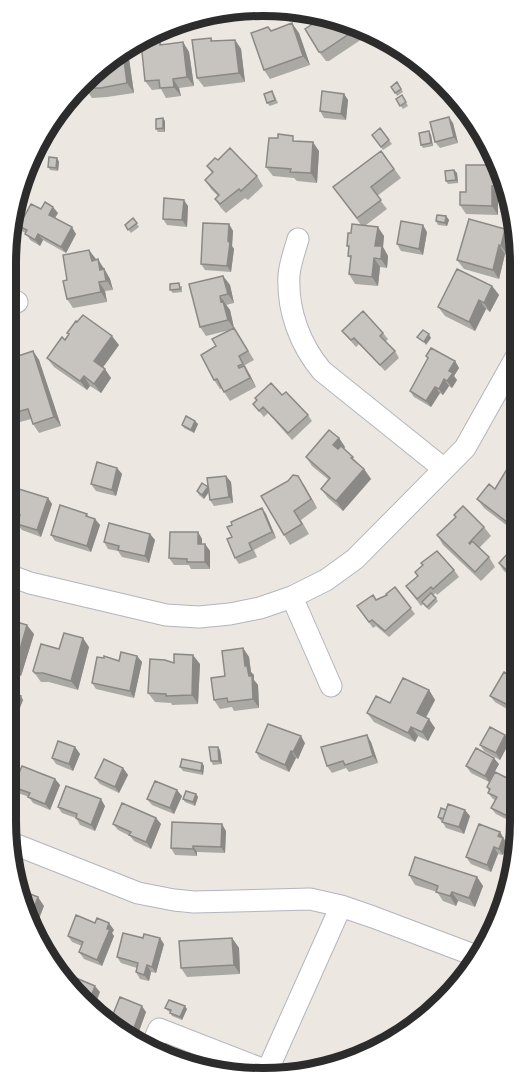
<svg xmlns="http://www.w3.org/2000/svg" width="527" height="1085" viewBox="0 0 527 1085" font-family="'Open Sans',sans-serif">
  <rect width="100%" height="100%" fill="#ece7e0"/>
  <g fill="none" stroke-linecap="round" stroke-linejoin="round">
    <!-- minor casing -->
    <g stroke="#b3b5be" stroke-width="23">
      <path id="minor" d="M 298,239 C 295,250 290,263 289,275 C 287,310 300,345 322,371 L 444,469
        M 6,299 L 17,302
        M 6,574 L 30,583 L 166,615 L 199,617 L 230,614 L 260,608 L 292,597 L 326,580 L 355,559 L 465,448 L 519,352
        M 292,597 L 331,686
        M 9,842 L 138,893 L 174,900 L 194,902 L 310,899 L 341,906 L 373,917 L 479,957
        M 150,1050 L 159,1029 L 267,1071
        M 265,1076 L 341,906"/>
    </g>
    <!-- minor -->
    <use href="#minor" stroke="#fff" stroke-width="21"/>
  </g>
  <!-- wall -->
  <path fill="#aba9a4" d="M 353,26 L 362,39 L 329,61 L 326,61 L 319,52 Z
    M 271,31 L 299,33 L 310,65 L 270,79 L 264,70 Z
    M 211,38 L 213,41 L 235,40 L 241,49 L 245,82 L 204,87 L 197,78 Z
    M 160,41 L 162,45 L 183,42 L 189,52 L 194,86 L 179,88 L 181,96 L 166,98 L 161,89 L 152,90 L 145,81 Z
    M 129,59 L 134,93 L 107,97 L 92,98 L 85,88 Z
    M 397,82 L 403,92 L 397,96 L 391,87 Z
    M 274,94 L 278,103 L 270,106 L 267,103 Z
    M 344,94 L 348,100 L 346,120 L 324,118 L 320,111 Z
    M 402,95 L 408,106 L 403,109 L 396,99 Z
    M 457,98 L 468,107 L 470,110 L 466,112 Z
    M 165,121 L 165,132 L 158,132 L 156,129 Z
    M 453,123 L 458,143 L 440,148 L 435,142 Z
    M 380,128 L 392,144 L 383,150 L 372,135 Z
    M 429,131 L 431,135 L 433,146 L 423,148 L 421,145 Z
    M 482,132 L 500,162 L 492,164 L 488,157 Z
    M 42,137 L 44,145 L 38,146 L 37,144 Z
    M 297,141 L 319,151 L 317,183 L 297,181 L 294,178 L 273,176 L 266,167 Z
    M 381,151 L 401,178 L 377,196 L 387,209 L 366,225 L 384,236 L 383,247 L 388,256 L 387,268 L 380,267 L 378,286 L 355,284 L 349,274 L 351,259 L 348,256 L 349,249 L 347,246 L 351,233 L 361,225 L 333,187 Z
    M 57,158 L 59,162 L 58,171 L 50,170 L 48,167 Z
    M 218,160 L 257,176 L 263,186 L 248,200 L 245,198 L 226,213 L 221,208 L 215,199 L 218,196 L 211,189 L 205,180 L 212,173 L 207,166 Z
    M 501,165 L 510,196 L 498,196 L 498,215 L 466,214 L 460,205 L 466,192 Z
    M 454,170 L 457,173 L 458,183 L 448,184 L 446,181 Z
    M 188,206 L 187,227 L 167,225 L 163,219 Z
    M 41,209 L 58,213 L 55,218 L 76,234 L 66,253 L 43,240 L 40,246 L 30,240 L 26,233 L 23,232 L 19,226 Z
    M 446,216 L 449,220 L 447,226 L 438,225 L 436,221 Z
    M 133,218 L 139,227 L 131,233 L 125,225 Z
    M 229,224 L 233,231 L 232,246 L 234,249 L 231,272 L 205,270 L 201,264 Z
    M 505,229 L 512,238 L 508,255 L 505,254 L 499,279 L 464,269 L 457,260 Z
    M 427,232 L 423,255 L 401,251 L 397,244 Z
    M 96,260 L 104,268 L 110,279 L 113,290 L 105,291 L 107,302 L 73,308 L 67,299 L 67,280 Z
    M 223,276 L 230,285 L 234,303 L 226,305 L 230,310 L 234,328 L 254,360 L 245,365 L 256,387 L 230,401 L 222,389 L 220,389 L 214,380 L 216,346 L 230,330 L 206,336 L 200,327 Z
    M 182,286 L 182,292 L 173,293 L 170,290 Z
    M 492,286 L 499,295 L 490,312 L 486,309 L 475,331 L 445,316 L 438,307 Z
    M 342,331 L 383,333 L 388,339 L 385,342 L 395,351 L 399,358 L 385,371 L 359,344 L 356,347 Z
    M 67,333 L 119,345 L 103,367 L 111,378 L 101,393 L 90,386 L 87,390 L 54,367 L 47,358 L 65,340 L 69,335 Z
    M 33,351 L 39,360 L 61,426 L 39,433 L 33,424 L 31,419 L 20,422 L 13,413 L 9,368 L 12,361 Z
    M 426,356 L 455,361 L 459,368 L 454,376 L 457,380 L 452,388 L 449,386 L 443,395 L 440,393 L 431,407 L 414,397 L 410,391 L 428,359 Z
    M 282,395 L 308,415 L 312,421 L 292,440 L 268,413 L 264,417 L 253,404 L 256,401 L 255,398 Z
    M 195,421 L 198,424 L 194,433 L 184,428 L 182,425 Z
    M 519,437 L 519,459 L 516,457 L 511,451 Z
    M 339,438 L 345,447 L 344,449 L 364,469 L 371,479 L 343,511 L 328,498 L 321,489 L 329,480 L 312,466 L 306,457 Z
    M 117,468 L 122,474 L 116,496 L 96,491 L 91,484 Z
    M 226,476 L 231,482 L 233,503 L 214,506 L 210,500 L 209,492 L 204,499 L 199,495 L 197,491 L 208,487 Z
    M 519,478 L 520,523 L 514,531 L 484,508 L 477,499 L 495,489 Z
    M 304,485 L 317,508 L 301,520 L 309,534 L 290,545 L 284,535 Z
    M 6,494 L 48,498 L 52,504 L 41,537 L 22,530 L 17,524 L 19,519 L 6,515 Z
    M 262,508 L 266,514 L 276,538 L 254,550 L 257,557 L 239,564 L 235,558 L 232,537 L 232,525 Z
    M 87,514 L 89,517 L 95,519 L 100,525 L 91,552 L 55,541 L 51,535 Z
    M 454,515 L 484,527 L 491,536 L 479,548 L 489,557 L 495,567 L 481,581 L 443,545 L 437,535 L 456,518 Z
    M 198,532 L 202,539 L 202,544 L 205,544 L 210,551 L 210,569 L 191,569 L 189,565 L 174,565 L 169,558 Z
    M 150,534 L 155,540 L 149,563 L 122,557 L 118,551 L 108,549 L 104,542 Z
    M 520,544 L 519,584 L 503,570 L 499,563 Z
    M 454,570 L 459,577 L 437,595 L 436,593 L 433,595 L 438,601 L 429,610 L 423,604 L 421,606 L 406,586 L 417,576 Z
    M 395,587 L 415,614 L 389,637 L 376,626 L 373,628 L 357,606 L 376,600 L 387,595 Z
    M 6,627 L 34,634 L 21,676 L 10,673 L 6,667 Z
    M 89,647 L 78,690 L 49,682 L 41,682 L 33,671 L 59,649 Z
    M 243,648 L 249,657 L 251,672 L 254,675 L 254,680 L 258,685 L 259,708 L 234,711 L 232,707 L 220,709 L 214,700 L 225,676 Z
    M 137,656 L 142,662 L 134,698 L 96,689 L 92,683 L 119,661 Z
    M 174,663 L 200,664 L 198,704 L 172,705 L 171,703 L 155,702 L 148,693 Z
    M 504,672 L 512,712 L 495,702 L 490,696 Z
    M 6,690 L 23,700 L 19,710 L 6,705 Z
    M 429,690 L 435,700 L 426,718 L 435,728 L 428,741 L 418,736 L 415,742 L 374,722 L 367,713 L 390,703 Z
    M 510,741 L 500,760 L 484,751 L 480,745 Z
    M 371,742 L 378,763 L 349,772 L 346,768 L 332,773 L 327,766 Z
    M 305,743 L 298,759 L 296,758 L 289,772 L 260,759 L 256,752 Z
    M 75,747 L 80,754 L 73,771 L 56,764 L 52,758 Z
    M 220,750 L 222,764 L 213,765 L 211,761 Z
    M 202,763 L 204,766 L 203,775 L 183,771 L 180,767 Z
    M 499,764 L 489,782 L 471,773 L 466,766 Z
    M 123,768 L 128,775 L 119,793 L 100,784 L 95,778 Z
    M 495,772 L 516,824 L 496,814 L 491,808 L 495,800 L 493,799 L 488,793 L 489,791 L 487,787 Z
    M 55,779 L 60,785 L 50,810 L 33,803 L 29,797 L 18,793 L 13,787 Z
    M 196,794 L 198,797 L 195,806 L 185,802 L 183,799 Z
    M 182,796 L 174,814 L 152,805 L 147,799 Z
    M 105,806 L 95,831 L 80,825 L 76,818 L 62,813 L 58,807 Z
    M 470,816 L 464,834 L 446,828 L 442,821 L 440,820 L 438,817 Z
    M 156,818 L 161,824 L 151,849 L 134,841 L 130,836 L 118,830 L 113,824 Z
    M 226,831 L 225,853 L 197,852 L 197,856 L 175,855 L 171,848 Z
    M 500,832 L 507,844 L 503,855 L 498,854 L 491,872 L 471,864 L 466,857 Z
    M 409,875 L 477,877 L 483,886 L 475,907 L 458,901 L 456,906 L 443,901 L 437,892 L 415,885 Z
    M 114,930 L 112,933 L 114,936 L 102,966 L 84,959 L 79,952 L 82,946 L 72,942 L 68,936 Z
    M 232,938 L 239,948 L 240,974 L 187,977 L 181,968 Z
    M 164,944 L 156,973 L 151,972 L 149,981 L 140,979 L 136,972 L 137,968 L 121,963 L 117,957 Z
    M 165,1008 L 187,1009 L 182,1020 L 172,1016 L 170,1012 L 168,1011 Z
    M 146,1012 L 138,1034 L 116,1025 L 111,1019 Z"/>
  <!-- shaded-wall -->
  <path fill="#8b8986" d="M 292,23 L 299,33 L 310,65 L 303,56 Z
    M 235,40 L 241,49 L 245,82 L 239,73 Z
    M 183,42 L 189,52 L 194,86 L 187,77 Z
    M 124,52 L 129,59 L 134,93 L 127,83 L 123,53 Z
    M 173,79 L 179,88 L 181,96 L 174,87 Z
    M 344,94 L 348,100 L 346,120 L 341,114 Z
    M 449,117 L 453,123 L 458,143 L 454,137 Z
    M 163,118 L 165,121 L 165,132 L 163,128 Z
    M 429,131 L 431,135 L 433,146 L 431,143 Z
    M 313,142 L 319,151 L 317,183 L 311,173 Z
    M 57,158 L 59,162 L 58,171 L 56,168 Z
    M 454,170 L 457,173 L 458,183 L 456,180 Z
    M 492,186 L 498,196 L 498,215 L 492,206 Z
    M 19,199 L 23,204 L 10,240 L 9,238 Z
    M 184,200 L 188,206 L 187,227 L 182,220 Z
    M 53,207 L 58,213 L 53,221 L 49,215 Z
    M 446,216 L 449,220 L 447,226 L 445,223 Z
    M 229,224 L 233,231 L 232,246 L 234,249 L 231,272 L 227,266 Z
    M 423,225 L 427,232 L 423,255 L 419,249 Z
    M 72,227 L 76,234 L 66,253 L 61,247 Z
    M 378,227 L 384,236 L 383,247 L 388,256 L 387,268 L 381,259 L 375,246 Z
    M 505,229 L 512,238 L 508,255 L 501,246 Z
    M 38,234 L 43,240 L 40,246 L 35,240 Z
    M 499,245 L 505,254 L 499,279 L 493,270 Z
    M 89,250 L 96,259 L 92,261 Z
    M 374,258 L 380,267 L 378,286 L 372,277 Z
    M 98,259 L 110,279 L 113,290 L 100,270 Z
    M 223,276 L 230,285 L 234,303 L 228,294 Z
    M 99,282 L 105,291 L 107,302 L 101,292 Z
    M 492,286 L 499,295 L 490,312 L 484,303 Z
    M 220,296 L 230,310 L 234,328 L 254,360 L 228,320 Z
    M 479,300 L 486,309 L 475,331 L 469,322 Z
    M 429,334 L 431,338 L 426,345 L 424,342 Z
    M 112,336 L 119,345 L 101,370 L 94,361 Z
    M 33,351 L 39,360 L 61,426 L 54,417 Z
    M 455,361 L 459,368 L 454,376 L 457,380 L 452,388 L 447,381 L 449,371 Z
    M 244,366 L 250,375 L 256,387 L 250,378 Z
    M 105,369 L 111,378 L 101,393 L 94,384 Z
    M 84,376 L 90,386 L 87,390 L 80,381 Z
    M 444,379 L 449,386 L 443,395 L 439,389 Z
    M 435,387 L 440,393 L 431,407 L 426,401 Z
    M 195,421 L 198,424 L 194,433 L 191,430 Z
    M 339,438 L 345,447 L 339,454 L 333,445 Z
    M 117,468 L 122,474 L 116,496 L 112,490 Z
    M 364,469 L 371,479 L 343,511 L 336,501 Z
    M 226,476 L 231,482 L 233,503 L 229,497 Z
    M 298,476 L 304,485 L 317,508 L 311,499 Z
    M 208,487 L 210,490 L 204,499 L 202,495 Z
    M 48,498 L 52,504 L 41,537 L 37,530 Z
    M 262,508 L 266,514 L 276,538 L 272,532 Z
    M 520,509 L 520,520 L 516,515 Z
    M 514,513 L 520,521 L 520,523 L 514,531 L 507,522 Z
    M 95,519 L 100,525 L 91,552 L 87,546 Z
    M 198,532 L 202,539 L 202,551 L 198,544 Z
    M 150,534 L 155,540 L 149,563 L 145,556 Z
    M 205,544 L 210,551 L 210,569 L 205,562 Z
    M 520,572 L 520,583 L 519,584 L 515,578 Z
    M 27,625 L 34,634 L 21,676 L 15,667 Z
    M 83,638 L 89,647 L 78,690 L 71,681 Z
    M 243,648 L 249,657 L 251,672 L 254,675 L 254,680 L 258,685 L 259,708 L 253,699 L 249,676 L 245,666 Z
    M 193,655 L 200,664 L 198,704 L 192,695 Z
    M 137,656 L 142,662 L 134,698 L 130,691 Z
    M 520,682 L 520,697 L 512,712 L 508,705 Z
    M 429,690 L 435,700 L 423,722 L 417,713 Z
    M 21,696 L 23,700 L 19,710 L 17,707 Z
    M 429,719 L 435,728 L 428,741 L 422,732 Z
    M 411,727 L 418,736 L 415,742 L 408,733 Z
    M 367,735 L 371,742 L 378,763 L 373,756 Z
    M 505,735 L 510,741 L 500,760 L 496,753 Z
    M 301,736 L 305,743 L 298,759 L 293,752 Z
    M 75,747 L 80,754 L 73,771 L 69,764 Z
    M 218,747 L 220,750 L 222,764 L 219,761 Z
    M 291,751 L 296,758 L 289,772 L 285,765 Z
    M 494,758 L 499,764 L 489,782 L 485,776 Z
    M 202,763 L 204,766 L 203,775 L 201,771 Z
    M 123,768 L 128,775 L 119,793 L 115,787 Z
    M 55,779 L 60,785 L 50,810 L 45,804 Z
    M 177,790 L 182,796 L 174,814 L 170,808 Z
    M 196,794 L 198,797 L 195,806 L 193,802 Z
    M 101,799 L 105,806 L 95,831 L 91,825 Z
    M 520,801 L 520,816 L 516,824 L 512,818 Z
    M 465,810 L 470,816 L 464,834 L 459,827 Z
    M 156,818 L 161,824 L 151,849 L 146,842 Z
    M 222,824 L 226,831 L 225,853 L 221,847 Z
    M 500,832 L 507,844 L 503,855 L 499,849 L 498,836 Z
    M 193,846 L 197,852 L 197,856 L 193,849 Z
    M 494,847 L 498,854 L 491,872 L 487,865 Z
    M 477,877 L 483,886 L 475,907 L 469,898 Z
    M 452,892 L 458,901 L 456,906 L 450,896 Z
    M 38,897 L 44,906 L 34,932 L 29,921 Z
    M 109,923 L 114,930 L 112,933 L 114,936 L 102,966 L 97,960 Z
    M 160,938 L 164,944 L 156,973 L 152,967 Z
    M 232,938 L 239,948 L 240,974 L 234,965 Z
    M 147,965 L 151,972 L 149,981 L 144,975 Z
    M 95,986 L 100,992 L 94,1008 L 88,1004 Z
    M 142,1006 L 146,1012 L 138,1034 L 134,1028 Z
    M 185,1006 L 187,1009 L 182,1020 L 180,1017 Z"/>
  <!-- building -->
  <path fill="#c7c4bf" stroke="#8b8986" stroke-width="1.5" d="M 319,17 L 353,26 L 355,30 L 322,52 L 319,52 L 305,29 L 317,21 L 315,19 Z
    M 292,23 L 303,56 L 264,70 L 251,33 L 268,27 L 271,31 Z
    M 211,38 L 211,41 L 235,40 L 239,73 L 197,78 L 192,40 Z
    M 160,41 L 160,45 L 183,42 L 187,77 L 173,79 L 174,87 L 160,88 L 159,80 L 145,81 L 141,43 Z
    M 123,53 L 127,83 L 101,88 L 85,88 L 85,82 L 93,70 Z
    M 397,82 L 401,89 L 395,93 L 391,87 Z
    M 272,91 L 275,100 L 267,103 L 264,94 Z
    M 322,91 L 344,94 L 341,114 L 320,111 Z
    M 402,95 L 406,102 L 400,106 L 396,99 Z
    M 449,117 L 454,137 L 435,142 L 430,122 Z
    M 163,118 L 163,128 L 156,129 L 156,119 Z
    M 380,128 L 389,140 L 381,147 L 372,135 Z
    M 429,131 L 431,143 L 421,145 L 419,133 Z
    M 482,132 L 496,155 L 488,157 Z
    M 278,134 L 293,136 L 293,141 L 313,142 L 311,173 L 290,172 L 291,169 L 266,167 L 269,138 L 278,138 Z
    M 230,148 L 257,176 L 241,191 L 239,189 L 220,204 L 215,199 L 219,195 L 205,180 L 213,172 L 207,166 L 215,158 L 218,160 Z
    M 381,151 L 394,169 L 371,187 L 381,200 L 357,218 L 333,187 Z
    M 49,157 L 57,158 L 56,168 L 48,167 Z
    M 466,165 L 501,165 L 507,186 L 492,186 L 492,206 L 460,205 L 460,192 L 466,192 Z
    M 454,170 L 456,180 L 446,181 L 445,171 Z
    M 164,198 L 184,200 L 182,220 L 163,219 Z
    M 45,202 L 53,207 L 49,215 L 72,227 L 61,247 L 38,234 L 35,240 L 25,234 L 27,230 L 19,226 L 31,204 L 41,209 Z
    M 437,215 L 446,216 L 445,223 L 436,221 Z
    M 133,218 L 137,223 L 128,230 L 125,225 Z
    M 469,219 L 505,229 L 501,246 L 499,245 L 493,270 L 457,260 Z
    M 401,221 L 423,225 L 419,249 L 397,244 Z
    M 203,223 L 229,224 L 228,241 L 230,243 L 227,266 L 201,264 Z
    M 352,224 L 378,227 L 375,246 L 382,246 L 381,259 L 374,258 L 372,277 L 349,274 L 351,256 L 348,256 L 349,246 L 347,246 L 348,233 L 351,233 Z
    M 89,250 L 92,261 L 98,259 L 100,270 L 104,269 L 106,281 L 99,282 L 101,292 L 67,299 L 63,281 L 67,280 L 63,255 Z
    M 457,269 L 492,286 L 484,303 L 479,300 L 469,322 L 438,307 Z
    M 223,276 L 228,294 L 220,296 L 221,302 L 223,301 L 228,320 L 200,327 L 189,284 Z
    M 179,283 L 180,289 L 170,290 L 170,284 Z
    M 363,311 L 383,333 L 380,336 L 395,351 L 380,365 L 354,338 L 351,340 L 342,331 Z
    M 83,315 L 112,336 L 94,361 L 105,369 L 94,384 L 84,376 L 80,381 L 47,358 L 62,337 L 65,340 L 69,334 L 67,333 L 76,321 L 77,322 Z
    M 234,328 L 248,351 L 239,356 L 243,364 L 238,366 L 239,368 L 244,366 L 250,378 L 224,392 L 217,379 L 214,380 L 201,355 L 216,346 L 212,339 Z
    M 423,330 L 429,334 L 424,342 L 417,337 Z
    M 431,348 L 455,361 L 449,371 L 453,373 L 447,381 L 444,379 L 439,389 L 435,387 L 426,401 L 410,391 L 428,358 L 426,356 Z
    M 33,351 L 54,417 L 33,424 L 28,409 L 13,413 L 6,392 L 6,369 L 9,368 L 7,362 L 12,361 L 12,358 Z
    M 271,383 L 282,395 L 286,392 L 308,415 L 288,433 L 263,407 L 259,411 L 253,404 L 257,400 L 255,398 Z
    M 186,416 L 195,421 L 191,430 L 182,425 Z
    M 329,430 L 339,438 L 333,445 L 338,449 L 341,446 L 353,457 L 351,458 L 364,469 L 336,501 L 321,489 L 330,478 L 306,457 Z
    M 519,437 L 519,456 L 511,451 Z
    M 97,462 L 117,468 L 112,490 L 91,484 Z
    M 507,469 L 519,478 L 520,509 L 516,515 L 514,513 L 507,522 L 477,499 L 489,484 L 495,489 Z
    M 293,475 L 298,476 L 311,499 L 294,511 L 302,524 L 284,535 L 261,496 L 288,481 Z
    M 226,476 L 229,497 L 210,500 L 207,478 Z
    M 202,483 L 208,487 L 202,495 L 197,491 Z
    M 9,486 L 48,498 L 37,530 L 17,524 L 20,515 L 6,510 L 6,494 Z
    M 60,505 L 87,514 L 86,516 L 95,519 L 87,546 L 51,535 Z
    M 463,506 L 484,527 L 469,543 L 470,544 L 472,541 L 489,557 L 475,572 L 437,535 L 456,517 L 454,515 Z
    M 262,508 L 272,532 L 249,543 L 252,550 L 235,558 L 227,539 L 232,537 L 227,527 L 232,525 L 231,522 Z
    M 109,523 L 150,534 L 145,556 L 118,550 L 119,546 L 104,542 Z
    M 170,532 L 198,532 L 198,544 L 205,544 L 205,562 L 187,562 L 187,559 L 169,558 Z
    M 518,542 L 520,544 L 520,572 L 515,578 L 499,563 Z
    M 437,551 L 454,570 L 433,589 L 431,587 L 417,599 L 406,586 L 418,576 L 415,572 L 423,565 L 421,563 Z
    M 395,587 L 411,608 L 385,631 L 372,620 L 369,622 L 357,606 L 373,595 L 376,600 L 387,595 L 386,594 Z
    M 431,593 L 436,598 L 427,607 L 422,602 Z
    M 10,620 L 27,625 L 15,667 L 6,664 L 6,627 L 8,628 Z
    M 64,633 L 83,638 L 71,681 L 43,673 L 35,673 L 33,671 L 41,644 L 59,649 Z
    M 243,648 L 245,666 L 247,666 L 249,676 L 252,676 L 253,699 L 228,702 L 227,698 L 214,700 L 211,678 L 225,676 L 222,651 Z
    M 121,652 L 137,656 L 130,691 L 92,683 L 97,657 L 104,658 L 104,656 L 119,661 Z
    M 174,654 L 193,655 L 192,695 L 166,696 L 166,694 L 148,693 L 150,659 L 165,660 L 174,663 Z
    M 504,672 L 520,681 L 508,705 L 490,696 Z
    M 403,678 L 429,690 L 417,713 L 429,719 L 422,732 L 411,727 L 408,733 L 367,713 L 376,696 L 390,703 Z
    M 6,690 L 21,696 L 17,707 L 6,703 Z
    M 268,724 L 301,736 L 293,752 L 291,751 L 285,765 L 256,752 Z
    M 490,727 L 505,735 L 496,753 L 480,745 Z
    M 367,735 L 373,756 L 345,765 L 343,761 L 327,766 L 321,747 Z
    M 58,741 L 75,747 L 69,764 L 52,758 Z
    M 209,747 L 218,747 L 219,761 L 211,761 Z
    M 476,748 L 494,758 L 485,776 L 466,766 Z
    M 104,759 L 123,768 L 115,787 L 95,778 Z
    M 182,759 L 202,763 L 201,771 L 180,767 Z
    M 22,766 L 55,779 L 45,804 L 28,797 L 30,793 L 13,787 Z
    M 495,772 L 507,778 L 509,776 L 520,782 L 520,801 L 512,818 L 491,808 L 497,797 L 488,793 L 490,789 L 487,787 Z
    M 155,781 L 177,790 L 170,808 L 147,799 Z
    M 66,786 L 101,799 L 91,825 L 76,818 L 77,814 L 58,807 Z
    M 186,791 L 196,794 L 193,802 L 183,799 Z
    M 122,803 L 156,818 L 146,842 L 129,835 L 131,832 L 113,824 Z
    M 448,804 L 465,810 L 459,827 L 442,822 Z
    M 441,808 L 446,810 L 443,819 L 438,817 Z
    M 172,822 L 222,824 L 221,847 L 193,846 L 193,849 L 171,848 Z
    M 479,824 L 500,832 L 498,836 L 503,838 L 499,849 L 494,847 L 487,865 L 466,857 Z
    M 415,857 L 477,877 L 469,898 L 452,892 L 450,896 L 436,892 L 438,886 L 409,875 Z
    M 17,889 L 38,897 L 29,921 L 20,905 Z
    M 76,915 L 95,923 L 97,918 L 109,923 L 107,929 L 110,929 L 97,960 L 79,952 L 83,942 L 68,936 Z
    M 123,933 L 143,938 L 144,934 L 160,938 L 152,967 L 147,965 L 144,975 L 136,972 L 138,963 L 117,957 Z
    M 232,938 L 234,965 L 181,968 L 179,941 Z
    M 76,978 L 95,986 L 88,1004 L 72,989 Z
    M 120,997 L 142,1006 L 134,1028 L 111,1019 Z
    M 169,1000 L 185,1006 L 180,1017 L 170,1013 L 171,1010 L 165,1008 Z
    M 273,1065 L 300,1076 L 297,1077 L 248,1075 L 251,1068 L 269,1075 Z"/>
  <!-- crop -->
  <path d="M0 0H527V1085H0ZM263 16H263A247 247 0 0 1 510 263V821A247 247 0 0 1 263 1068H263A247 247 0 0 1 16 821V263A247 247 0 0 1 263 16Z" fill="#fff" fill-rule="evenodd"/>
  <path fill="none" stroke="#2c2c2c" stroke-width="8" d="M263 16H263A247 247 0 0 1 510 263V821A247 247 0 0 1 263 1068H263A247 247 0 0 1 16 821V263A247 247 0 0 1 263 16Z"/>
</svg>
